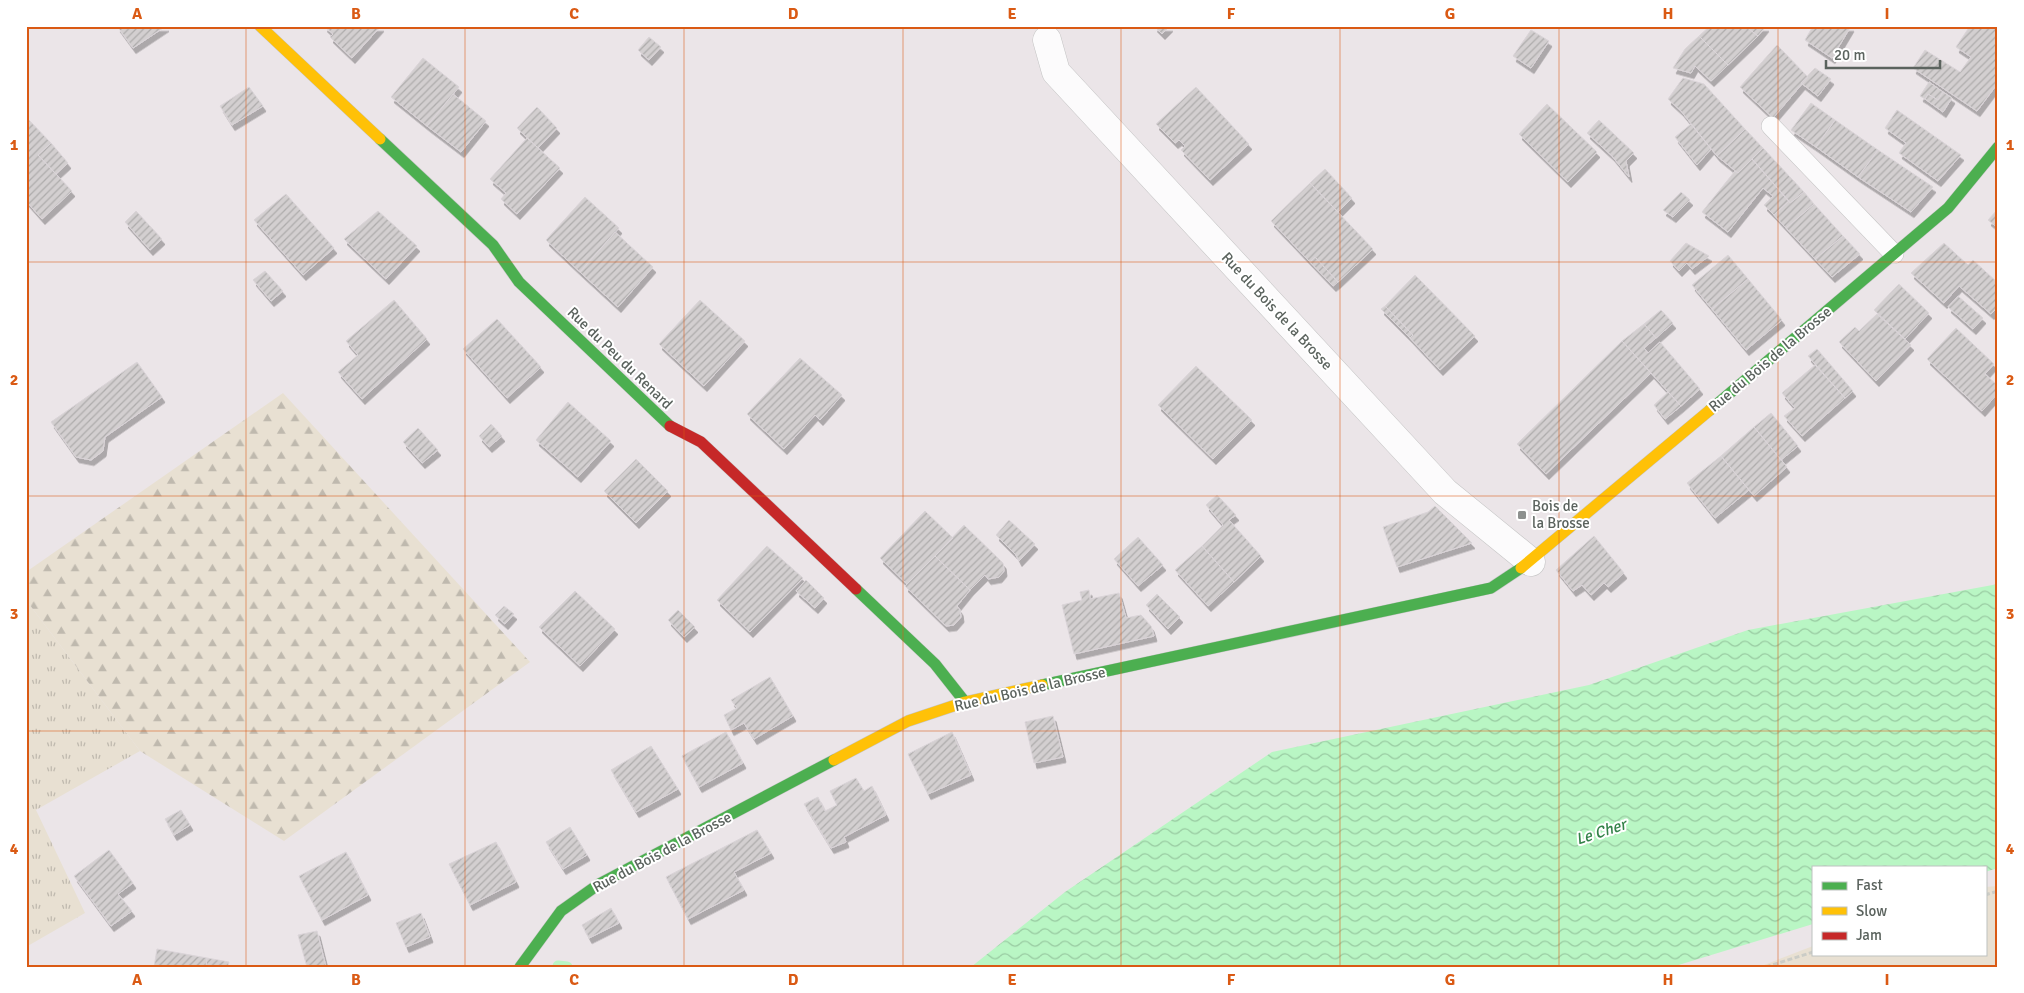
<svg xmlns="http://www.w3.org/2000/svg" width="2024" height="993" viewBox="0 0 2024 993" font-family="Signika,sans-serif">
  <defs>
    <pattern id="grass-tufts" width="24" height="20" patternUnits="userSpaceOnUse" patternTransform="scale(1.25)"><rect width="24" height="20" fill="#e8e0d2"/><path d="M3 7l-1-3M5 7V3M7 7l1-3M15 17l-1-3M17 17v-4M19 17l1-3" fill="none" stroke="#bfb9ae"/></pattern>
    <pattern id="forest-firs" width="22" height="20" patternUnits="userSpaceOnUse" patternTransform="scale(1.25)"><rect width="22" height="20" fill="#e8e0d2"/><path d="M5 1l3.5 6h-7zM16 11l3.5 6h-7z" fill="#bfb9ae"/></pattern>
    <pattern id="water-waves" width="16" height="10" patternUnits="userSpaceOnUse" patternTransform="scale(1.25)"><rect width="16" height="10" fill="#b9f6c4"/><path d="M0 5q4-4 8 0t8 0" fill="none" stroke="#99cba2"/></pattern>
    <pattern id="building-hatch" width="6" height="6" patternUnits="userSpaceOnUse" patternTransform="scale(1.25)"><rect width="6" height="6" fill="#d3cfd0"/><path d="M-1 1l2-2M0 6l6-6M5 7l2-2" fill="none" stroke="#aeacac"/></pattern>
    <filter id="shadow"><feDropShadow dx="3" dy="5.5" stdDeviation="0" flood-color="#0004"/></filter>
  </defs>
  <rect width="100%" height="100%" fill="#ebe5e8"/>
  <!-- grass -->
  <path fill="url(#grass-tufts)" d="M 26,600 L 140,751 L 36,810 L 85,913 L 26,947 Z"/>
  <!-- forest -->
  <path fill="url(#forest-firs)" d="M 283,393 L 530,662 L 284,841 L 140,751 L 26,600 L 26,572 Z"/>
  <!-- garden -->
  <path fill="#e8e0d2" d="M 1998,886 L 1998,967 L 1759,967 L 1813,946 L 1813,954 L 1985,954 L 1985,887 Z"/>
  <!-- water -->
  <path fill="url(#water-waves)" d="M 1998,584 L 1998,868 L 1985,872 L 1985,867 L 1813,867 L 1813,924 L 1672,967 L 971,967 L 1065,892 L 1272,752 L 1589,685 L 1748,630 Z"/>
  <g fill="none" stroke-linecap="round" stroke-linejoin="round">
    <!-- stream -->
    <path stroke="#b9f6c4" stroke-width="11" d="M 558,966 L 567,967"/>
  </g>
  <!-- building -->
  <path fill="url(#building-hatch)" stroke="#dad4d8" filter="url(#shadow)" d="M 117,26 L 166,26 L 133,48 Z
    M 324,26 L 381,26 L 352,58 L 330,37 L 333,34 Z
    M 1154,26 L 1170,26 L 1162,34 Z
    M 1710,26 L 1745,26 L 1758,36 L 1728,65 L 1699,36 Z
    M 1745,26 L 1766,26 L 1758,36 Z
    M 1813,26 L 1851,26 L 1832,58 L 1805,40 Z
    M 1970,26 L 1998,26 L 1998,83 L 1977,111 L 1913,68 L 1925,50 L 1960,72 L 1971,57 L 1956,47 Z
    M 1531,30 L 1549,41 L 1531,68 L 1513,56 Z
    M 1699,36 L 1728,65 L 1711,81 L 1695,66 L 1691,73 L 1673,68 L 1685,49 Z
    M 649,37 L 661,47 L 649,60 L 638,50 Z
    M 1777,45 L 1808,77 L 1773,118 L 1740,87 Z
    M 423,58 L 459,87 L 427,126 L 391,97 Z
    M 1815,68 L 1831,79 L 1818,96 L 1801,83 Z
    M 1683,78 L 1704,84 L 1745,129 L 1717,156 L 1681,111 L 1668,99 Z
    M 1929,82 L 1943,92 L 1938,100 L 1928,94 L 1925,99 L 1920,96 Z
    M 249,87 L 263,106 L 232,125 L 220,106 Z
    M 1196,87 L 1249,144 L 1210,180 L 1181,150 L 1185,146 L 1179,140 L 1175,143 L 1156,124 Z
    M 1943,92 L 1952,98 L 1943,112 L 1925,99 L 1928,94 L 1938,100 Z
    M 453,94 L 486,121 L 461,152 L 427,126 Z
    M 1811,103 L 1835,120 L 1816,147 L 1791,130 Z
    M 1547,104 L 1597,152 L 1568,182 L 1519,134 Z
    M 537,107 L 557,128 L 538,148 L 517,128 Z
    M 1897,110 L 1961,155 L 1938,181 L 1899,153 L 1906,143 L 1885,128 Z
    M 26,117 L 51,143 L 38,155 L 72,191 L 42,219 L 26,201 Z
    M 1599,120 L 1634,153 L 1626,161 L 1629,177 L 1612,156 L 1587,133 Z
    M 1835,120 L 1878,150 L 1858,177 L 1816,147 Z
    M 1691,124 L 1711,149 L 1697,165 L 1675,137 Z
    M 1745,129 L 1763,148 L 1738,173 L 1717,156 Z
    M 527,138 L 560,168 L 517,214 L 501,199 L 506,193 L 490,179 Z
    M 51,143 L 68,163 L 56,174 L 38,155 Z
    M 1763,148 L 1804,192 L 1790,203 L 1752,159 Z
    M 1878,150 L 1933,187 L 1911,212 L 1858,177 Z
    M 1752,159 L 1789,201 L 1774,215 L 1764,205 L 1773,196 L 1763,188 L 1728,232 L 1702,212 L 1735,171 L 1738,173 Z
    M 1325,169 L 1352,198 L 1338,212 L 1310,183 Z
    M 1310,183 L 1373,249 L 1338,282 L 1315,257 L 1310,262 L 1271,221 Z
    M 1681,192 L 1690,200 L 1673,217 L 1663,210 Z
    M 1804,192 L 1814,204 L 1786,228 L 1774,215 L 1789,201 L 1790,203 Z
    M 286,194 L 334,248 L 303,275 L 254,220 Z
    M 585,197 L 619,228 L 580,272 L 546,240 Z
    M 1814,204 L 1843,236 L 1815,259 L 1786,228 Z
    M 1998,209 L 1998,228 L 1988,220 Z
    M 136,211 L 162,239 L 150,250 L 125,222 Z
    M 378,211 L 417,246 L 386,279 L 344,239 Z
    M 615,232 L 653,267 L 618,307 L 580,272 Z
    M 1843,236 L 1860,254 L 1832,277 L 1815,259 Z
    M 1686,243 L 1709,256 L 1692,269 L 1687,263 L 1679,271 L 1670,261 Z
    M 1944,243 L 1968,265 L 1973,260 L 1998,283 L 1998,307 L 1991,314 L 1959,286 L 1944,303 L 1911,273 Z
    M 1728,255 L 1748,279 L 1712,309 L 1692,285 Z
    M 1315,257 L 1338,282 L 1333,286 L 1310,262 Z
    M 265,271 L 283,291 L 271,301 L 253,280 Z
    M 1415,275 L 1475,336 L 1440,370 L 1410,338 L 1413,335 L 1385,306 Z
    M 1748,279 L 1782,320 L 1746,350 L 1712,309 Z
    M 1899,284 L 1929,313 L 1905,339 L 1874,310 Z
    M 1958,296 L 1983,318 L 1973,329 L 1948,307 Z
    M 394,300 L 427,339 L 362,399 L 338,372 L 358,355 L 346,341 Z
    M 700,300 L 745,341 L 704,386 L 659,344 Z
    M 1385,306 L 1413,335 L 1410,338 L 1381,309 Z
    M 1661,310 L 1673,323 L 1656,338 L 1644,324 Z
    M 1877,314 L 1911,345 L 1876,381 L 1839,342 L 1855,327 L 1859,331 Z
    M 497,319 L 541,367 L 507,398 L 463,349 Z
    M 1644,324 L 1656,338 L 1644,348 L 1648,353 L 1660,342 L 1700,389 L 1681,406 L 1622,341 Z
    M 1956,328 L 1994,364 L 1985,374 L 1998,386 L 1998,393 L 1982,411 L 1927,359 Z
    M 1622,341 L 1651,373 L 1546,474 L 1517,444 Z
    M 1817,349 L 1853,391 L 1845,398 L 1808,356 Z
    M 800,358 L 842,395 L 820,420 L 815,415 L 784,449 L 747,414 Z
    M 137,362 L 162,397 L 105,437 L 103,451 L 91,460 L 76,457 L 51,422 Z
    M 1815,365 L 1845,398 L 1802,436 L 1784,416 L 1795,408 L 1782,393 Z
    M 1196,366 L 1252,420 L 1213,459 L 1158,405 Z
    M 1668,392 L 1681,406 L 1665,419 L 1654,405 Z
    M 568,402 L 611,441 L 578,477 L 536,440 Z
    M 1771,413 L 1798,446 L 1781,460 L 1754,427 Z
    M 491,424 L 502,436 L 489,447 L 479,436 Z
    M 1754,427 L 1787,467 L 1754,496 L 1721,456 Z
    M 418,428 L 438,450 L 422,463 L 403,442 Z
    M 1721,456 L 1749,490 L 1715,518 L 1687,483 Z
    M 636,459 L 668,491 L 636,523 L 604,491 Z
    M 1217,495 L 1236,515 L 1229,520 L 1261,556 L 1234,582 L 1202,546 L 1223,525 L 1206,505 Z
    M 1435,506 L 1472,543 L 1397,567 L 1383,527 L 1428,512 Z
    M 925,511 L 953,538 L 907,584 L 880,558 Z
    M 1009,520 L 1035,544 L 1019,561 L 1016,555 L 996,535 Z
    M 964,525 L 1003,563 L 1004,571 L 999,577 L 988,579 L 985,575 L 970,590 L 935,556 Z
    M 1594,536 L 1624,573 L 1608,587 L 1604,583 L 1591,595 L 1582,585 L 1573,591 L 1556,570 Z
    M 1138,537 L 1163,565 L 1138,586 L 1114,559 Z
    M 767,546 L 803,578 L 750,632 L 717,600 Z
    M 1202,546 L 1234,582 L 1208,606 L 1175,570 Z
    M 935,556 L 970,590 L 957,606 L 960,610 L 961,617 L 954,625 L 946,626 L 905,586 Z
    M 806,580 L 824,598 L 815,608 L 796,591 Z
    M 1089,590 L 1090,599 L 1119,593 L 1126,618 L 1141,615 L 1151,626 L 1154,636 L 1074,654 L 1062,605 L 1082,600 L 1080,592 Z
    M 575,591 L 615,629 L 580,666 L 539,627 Z
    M 1157,594 L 1180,617 L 1168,629 L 1146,605 Z
    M 504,606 L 514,614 L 505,624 L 495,615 Z
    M 678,610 L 695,627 L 684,637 L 668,620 Z
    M 770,677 L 793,716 L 754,739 L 744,723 L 731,730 L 724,715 L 737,708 L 731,700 Z
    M 1053,716 L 1063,757 L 1034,763 L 1025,722 Z
    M 726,732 L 743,763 L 699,787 L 682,756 Z
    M 952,732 L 971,775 L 928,794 L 908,754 Z
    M 651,746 L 678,789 L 636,812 L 611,770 Z
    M 856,778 L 864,791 L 872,786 L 886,815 L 844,837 L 846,842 L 831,848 L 804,804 L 818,797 L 825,811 L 837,805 L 830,791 Z
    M 181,810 L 190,825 L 174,835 L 165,819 Z
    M 570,827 L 587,855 L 563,869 L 546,842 Z
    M 757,830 L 771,853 L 734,872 L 744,890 L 688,919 L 666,877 Z
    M 496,842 L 516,882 L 470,905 L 449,864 Z
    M 109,850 L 133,883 L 118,894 L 132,911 L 111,926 L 74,876 Z
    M 346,852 L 368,895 L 322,920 L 299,876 Z
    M 611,908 L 619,923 L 589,938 L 582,925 Z
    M 421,913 L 430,937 L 406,947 L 396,923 Z
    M 317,931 L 326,967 L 307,967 L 298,935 Z
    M 157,949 L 207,958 L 206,967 L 154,967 Z
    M 207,958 L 229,962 L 228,967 L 206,967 Z"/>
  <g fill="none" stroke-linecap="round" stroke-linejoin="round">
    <!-- lane casing -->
    <g stroke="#c4c4c4" stroke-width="20">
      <path id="lane" d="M 1771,126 L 1894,254"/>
    </g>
    <!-- street casing -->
    <g stroke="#c4c4c4" stroke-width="29">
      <path id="street" d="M 1047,40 L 1056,72 L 1445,492 L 1531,562"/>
    </g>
    <!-- fast casing -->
    <g stroke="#c4c4c4" stroke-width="12">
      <path id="fast" d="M 380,139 L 493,245 L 519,282 L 670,426
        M 1710,410 L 1948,208 L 1998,147
        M 856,589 L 935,664 L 965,702
        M 1042,685 L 1491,588 L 1521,568
        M 520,967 L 561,911 L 599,884 L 834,760"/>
    </g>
    <!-- slow casing -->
    <g stroke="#c4c4c4" stroke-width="12">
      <path id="slow" d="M 260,26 L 380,139
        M 1521,568 L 1710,410
        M 834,760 L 908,721 L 965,702 L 1042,685"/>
    </g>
    <!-- jam casing -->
    <g stroke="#c4c4c4" stroke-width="12">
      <path id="jam" d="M 670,426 L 701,442 L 856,589"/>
    </g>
    <!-- path -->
    <path stroke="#cbccc6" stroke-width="3" stroke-dasharray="5 2.5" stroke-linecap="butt" d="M 1985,895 L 1998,891
      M 1766,967 L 1813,952"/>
    <!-- lane -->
    <use href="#lane" stroke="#fcfbfc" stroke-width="19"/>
    <!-- street -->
    <use href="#street" stroke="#fcfbfc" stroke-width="28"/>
    <!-- fast -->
    <use href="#fast" stroke="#4caf50" stroke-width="11"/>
    <!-- slow -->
    <use href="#slow" stroke="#ffc107" stroke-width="11"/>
    <!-- jam -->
    <use href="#jam" stroke="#c62828" stroke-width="11"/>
  </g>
  <!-- grid -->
  <path fill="none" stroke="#da5a14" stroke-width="1" stroke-opacity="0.55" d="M 246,26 L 246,967M 465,26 L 465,967M 684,26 L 684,967M 903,26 L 903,967M 1121,26 L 1121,967M 1340,26 L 1340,967M 1559,26 L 1559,967M 1778,26 L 1778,967M 26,262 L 1998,262M 26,496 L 1998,496M 26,731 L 1998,731"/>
  <!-- markers -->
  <rect fill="#8d908e" stroke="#fff" stroke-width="2" x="1517" y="510" width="10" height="10" rx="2.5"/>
  <g text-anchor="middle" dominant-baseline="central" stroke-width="4" stroke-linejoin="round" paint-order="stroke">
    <!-- street labels -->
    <g font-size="15" fill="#5b635e" stroke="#fff">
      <text transform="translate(1277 311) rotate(47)">Rue du Bois de la Brosse</text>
      <text transform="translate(620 358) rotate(44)">Rue du Peu du Renard</text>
      <text transform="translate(1770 359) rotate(-40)">Rue du Bois de la Brosse</text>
      <text transform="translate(1030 689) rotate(-13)">Rue du Bois de la Brosse</text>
      <text transform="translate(662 852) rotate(-28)">Rue du Bois de la Brosse</text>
    </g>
    <!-- poi labels -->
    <g font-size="15" fill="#5b635e" stroke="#fff" text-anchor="start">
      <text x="1532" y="506">Bois de<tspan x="1532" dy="17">la Brosse</tspan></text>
    </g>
    <!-- water labels -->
    <g font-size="16" font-style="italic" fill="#348349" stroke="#fff">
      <text transform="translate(1601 832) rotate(-18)">Le Cher</text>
    </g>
  </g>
  <!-- border -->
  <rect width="2024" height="993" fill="none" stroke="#ffffff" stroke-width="55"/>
  <!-- legend -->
  <rect x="1812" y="866" width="175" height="90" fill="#ffffff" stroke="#bdc1bf"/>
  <rect x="1822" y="882" width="25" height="8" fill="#4caf50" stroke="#bdc1bf"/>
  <text x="1856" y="890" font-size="15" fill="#5b635e">Fast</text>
  <rect x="1822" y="907" width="25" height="8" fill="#ffc107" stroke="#bdc1bf"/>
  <text x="1856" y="916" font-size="15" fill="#5b635e">Slow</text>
  <rect x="1822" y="932" width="25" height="8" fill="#c62828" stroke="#bdc1bf"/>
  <text x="1856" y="940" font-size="15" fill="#5b635e">Jam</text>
  <!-- scale -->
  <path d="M1826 60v8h114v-8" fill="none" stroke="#5b635e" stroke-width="2.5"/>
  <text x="1834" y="60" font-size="15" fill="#5b635e" stroke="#ffffff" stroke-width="4" paint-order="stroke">20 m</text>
  <rect x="28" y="28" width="1968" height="938" fill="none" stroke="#da5a14" stroke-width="2"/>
  <g font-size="16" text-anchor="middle" font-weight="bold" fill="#da5a14">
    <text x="137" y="19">A</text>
    <text x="356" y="19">B</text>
    <text x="574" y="19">C</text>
    <text x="793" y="19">D</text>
    <text x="1012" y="19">E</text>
    <text x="1231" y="19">F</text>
    <text x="1450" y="19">G</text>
    <text x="1668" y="19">H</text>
    <text x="1887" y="19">I</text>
    <text x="14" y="150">1</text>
    <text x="2010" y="150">1</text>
    <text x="14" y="385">2</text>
    <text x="2010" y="385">2</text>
    <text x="14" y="619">3</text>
    <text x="2010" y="619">3</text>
    <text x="14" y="854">4</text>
    <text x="2010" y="854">4</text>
    <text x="137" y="985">A</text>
    <text x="356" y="985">B</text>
    <text x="574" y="985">C</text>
    <text x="793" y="985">D</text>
    <text x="1012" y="985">E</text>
    <text x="1231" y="985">F</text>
    <text x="1450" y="985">G</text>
    <text x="1668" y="985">H</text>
    <text x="1887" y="985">I</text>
  </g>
</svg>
